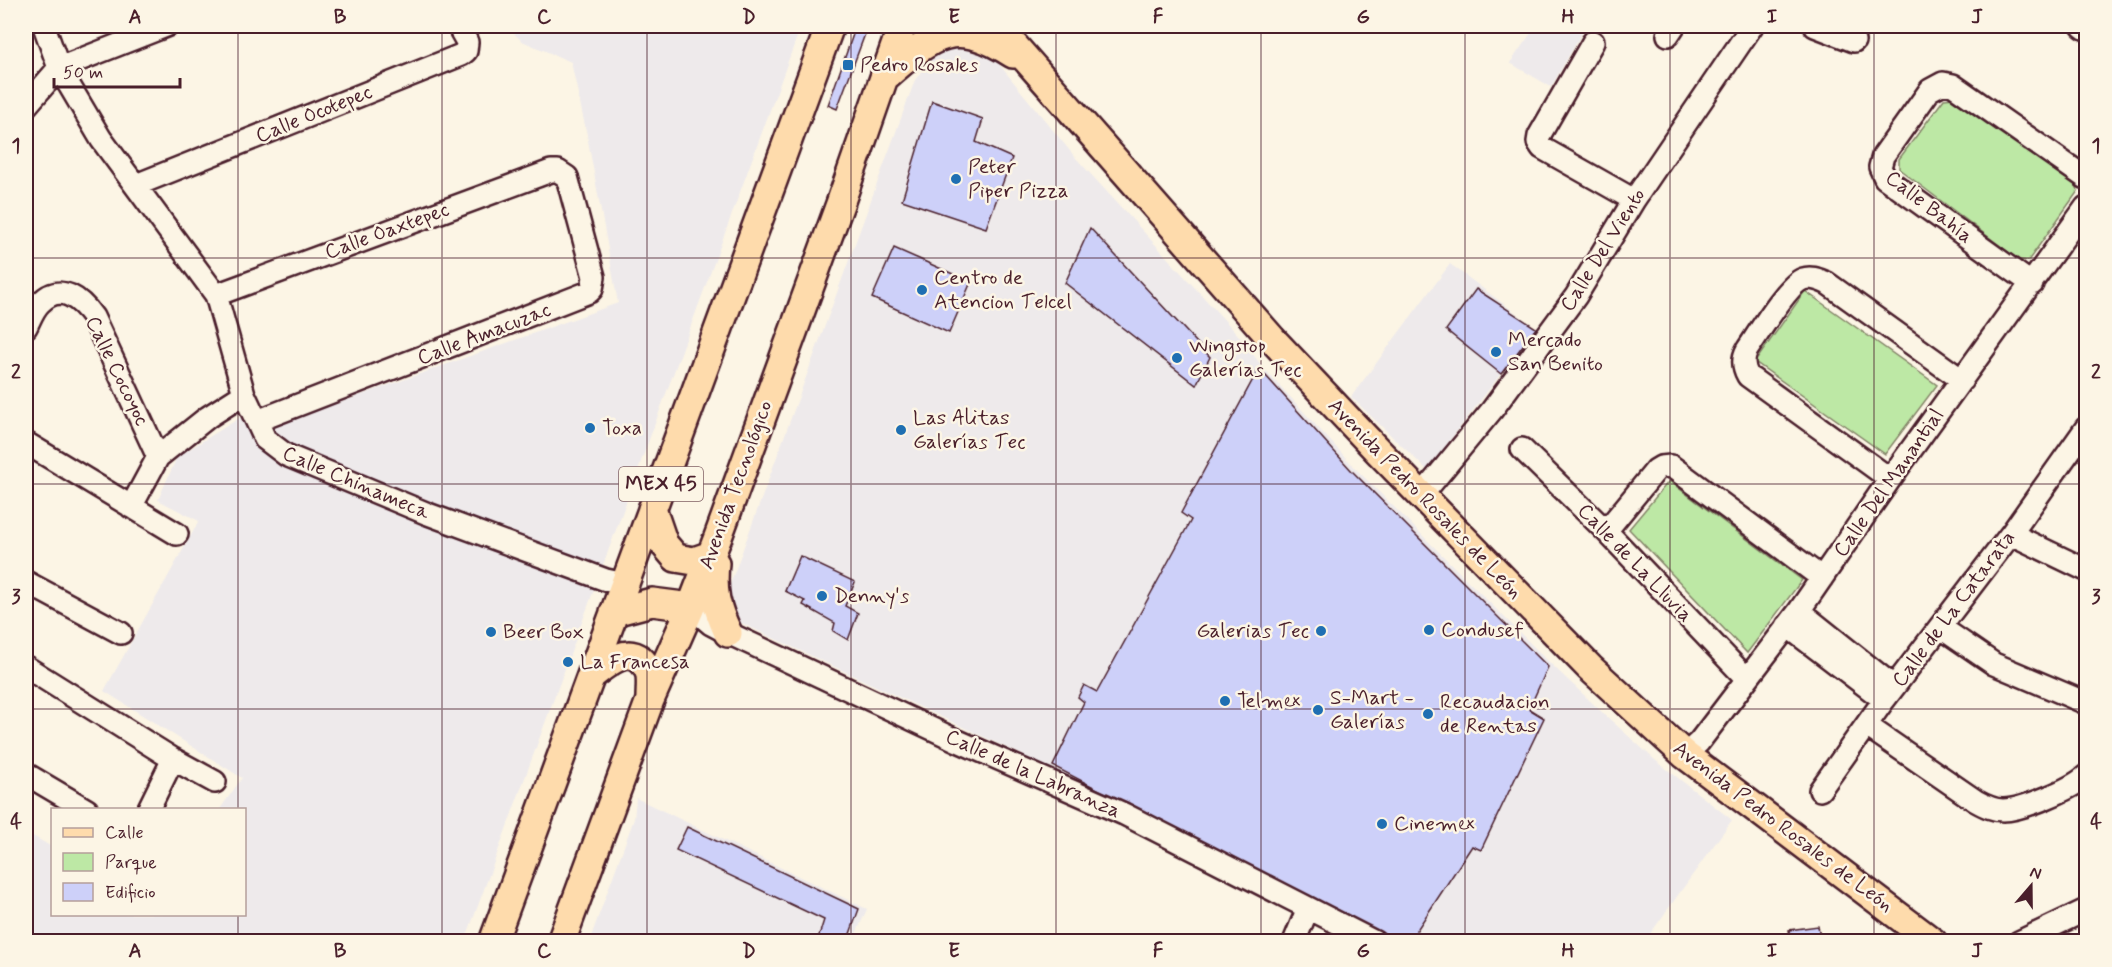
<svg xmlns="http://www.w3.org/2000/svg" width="2112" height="967" viewBox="0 0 2112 967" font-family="Mynerve,sans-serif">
  <rect width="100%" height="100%" fill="#fcf5e5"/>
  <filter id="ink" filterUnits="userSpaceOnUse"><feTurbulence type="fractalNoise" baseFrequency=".0167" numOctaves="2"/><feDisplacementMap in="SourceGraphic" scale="12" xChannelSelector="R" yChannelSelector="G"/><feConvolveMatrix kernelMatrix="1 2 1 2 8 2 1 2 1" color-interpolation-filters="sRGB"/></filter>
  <g filter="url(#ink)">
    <!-- built -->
    <path fill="#eeeaeb" d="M 506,26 L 801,26 L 465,941 L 26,941 L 26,832 L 52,847 L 52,914 L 244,914 L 244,810 L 220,809 L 242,778 L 104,691 L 199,521 L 158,500 L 177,457 L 246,414 L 280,424 L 618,303 L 587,135 L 571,62 L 522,41 Z
      M 1536,26 L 1586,26 L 1551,87 L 1510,63 Z
      M 963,45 L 987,53 L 998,63 L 1075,157 L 1240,337 L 1261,365 L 1357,470 L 1551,664 L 1604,714 L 1655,760 L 1732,820 L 1645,941 L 1387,941 L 1110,796 L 739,622 L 728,590 L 915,80 L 934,56 L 949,48 Z
      M 1450,264 L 1536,328 L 1427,470 L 1351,397 Z
      M 636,798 L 867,909 L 853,941 L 589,942 L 634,819 Z"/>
    <!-- green -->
    <path fill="#bde8a5" stroke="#848468" stroke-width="1.5" d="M 1954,98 L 2076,184 L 2078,191 L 2028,261 L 2019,260 L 1899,169 L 1899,159 L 1944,99 Z
      M 1805,291 L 1937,385 L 1885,454 L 1755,362 Z
      M 1669,481 L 1802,580 L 1747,653 L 1629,529 Z"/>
    <!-- building -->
    <path fill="#cdd0f9" stroke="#4a1f2b" stroke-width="1.5" d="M 856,26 L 868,26 L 837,109 L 828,105 Z
      M 932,101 L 983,119 L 976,142 L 1012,158 L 986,228 L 902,200 Z
      M 1090,228 L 1210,357 L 1196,385 L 1065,283 Z
      M 894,248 L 971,282 L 949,333 L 872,298 Z
      M 1476,289 L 1536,328 L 1501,374 L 1446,330 Z
      M 1257,372 L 1265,375 L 1352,471 L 1548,667 L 1529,709 L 1544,718 L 1481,850 L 1472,846 L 1409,942 L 1393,942 L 1053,766 L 1084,702 L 1078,697 L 1084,685 L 1097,692 L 1191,520 L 1181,513 Z
      M 800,556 L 855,582 L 845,606 L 858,613 L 848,640 L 833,631 L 835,623 L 803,605 L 805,601 L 785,591 Z
      M 687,827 L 859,909 L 847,942 L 817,942 L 824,920 L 676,850 Z
      M 1818,926 L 1821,942 L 1791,942 L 1789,930 Z"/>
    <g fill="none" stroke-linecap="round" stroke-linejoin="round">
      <!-- minor casing -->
      <g stroke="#4a1f2b" stroke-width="26">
        <path id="minor" d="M 44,26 L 59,68 L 101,139 L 216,295 L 244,394 L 265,439 L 286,455 L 428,514 L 606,580 L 624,584
          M 1815,26 L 1854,41
          M 2082,26 L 2086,29
          M 1668,35 L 1674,26
          M 1593,42 L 1539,136 L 1538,142 L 1542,148 L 1634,200
          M 26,106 L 59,68 L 166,26
          M 136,185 L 461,55 L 466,51 L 467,42 L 458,26
          M 2032,284 L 1885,178 L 1880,167 L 1883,156 L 1930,90 L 1943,83 L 1953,85 L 2086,178
          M 216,295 L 551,171 L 558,171 L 567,177 L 594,277 L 592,289 L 589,292 L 257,421
          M 26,327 C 30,319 34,308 41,302 C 61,282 81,300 93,317 L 158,457 L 131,507
          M 26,443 L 177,534
          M 1522,449 L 1606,531 L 1747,679
          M 158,457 L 208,417 L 244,394
          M 1890,479 L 1748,376 C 1743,367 1742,359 1747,350 C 1758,334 1788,284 1803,279 C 1812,276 1819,280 1827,283 L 1962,380
          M 1421,496 L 1492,410 L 1576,296 L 1634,200 L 1752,26
          M 1606,531 L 1656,470 L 1661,467 L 1671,466 L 1822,578
          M 2011,534 L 2086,570
          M 26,582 L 121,633
          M 691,607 L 711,624 L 728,633 L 958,741 L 1124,814 L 1375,942
          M 1799,611 L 1894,687
          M 1787,626 L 1884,700
          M 1940,627 L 1994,664 L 2086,703
          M 26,667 L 173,759 L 215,782
          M 1867,726 L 1976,801 C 1985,806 1993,810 2003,810 C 2022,810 2072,789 2086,776
          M 1685,755 L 1699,742 L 1799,611 L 1890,479 L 2086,207
          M 26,774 L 87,810
          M 1820,790 L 1884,700 L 2011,534 L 2086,428
          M 148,810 L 173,759
          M 1294,942 L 1308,908
          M 2019,942 L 2086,910"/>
      </g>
      <!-- major casing -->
      <g stroke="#4a1f2b" stroke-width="32">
        <path id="major" d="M 997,26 L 1272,339 L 1378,451 L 1590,668 L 1685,755 L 1933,942
          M 885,77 C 933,35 954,16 1013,54
          M 652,509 L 664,544 L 676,558 L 694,561 L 711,555
          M 715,563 C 712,592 716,607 728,633
          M 614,612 L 652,602 L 691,607
          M 592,675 C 604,666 628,644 643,662 C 646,665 649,670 650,675 C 651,682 650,691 650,699
          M 493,942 L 830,26
          M 561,942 L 650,700 L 691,607 L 718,537 L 840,204 L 902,26"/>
      </g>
      <!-- minor -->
      <use href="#minor" stroke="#fcf5e5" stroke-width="21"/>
      <!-- major -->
      <use href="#major" stroke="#fedbac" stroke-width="27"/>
    </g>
  </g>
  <!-- grid -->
  <path fill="none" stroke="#4a1f2b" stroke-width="1.5" stroke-opacity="0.55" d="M 238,26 L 238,810M 442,26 L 442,942M 647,26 L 647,942M 851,26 L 851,942M 1056,26 L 1056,942M 1261,26 L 1261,942M 1465,26 L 1465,942M 1670,26 L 1670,942M 1874,26 L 1874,942M 26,258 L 2086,258M 26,484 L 2086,484M 26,709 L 2086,709M 238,914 L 238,942"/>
  <!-- markers -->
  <g fill="#1f6fb2" stroke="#fcf5e5" stroke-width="2">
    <rect x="842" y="59" width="12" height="12" rx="3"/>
    <circle cx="956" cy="179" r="6"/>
    <circle cx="922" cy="290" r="6"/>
    <circle cx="1496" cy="352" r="6"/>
    <circle cx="1177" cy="358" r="6"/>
    <circle cx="590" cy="428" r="6"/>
    <circle cx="901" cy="430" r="6"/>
    <circle cx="822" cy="596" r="6"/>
    <circle cx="1429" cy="630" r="6"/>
    <circle cx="1321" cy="631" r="6"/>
    <circle cx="491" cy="632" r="6"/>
    <circle cx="568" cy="662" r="6"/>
    <circle cx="1225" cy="701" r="6"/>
    <circle cx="1318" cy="710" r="6"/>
    <circle cx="1428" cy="714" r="6"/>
    <circle cx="1382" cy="824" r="6"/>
  </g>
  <g text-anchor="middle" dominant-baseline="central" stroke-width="5" stroke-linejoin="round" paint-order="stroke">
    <!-- shield labels -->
    <rect fill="#fcf5e5" stroke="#7f5f63" stroke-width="1.5" x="619" y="467" width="84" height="34" rx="4.5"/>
    <g font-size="20" font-weight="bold" fill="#4a1f2b">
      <text x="661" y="484">MEX 45</text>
    </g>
    <!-- poi labels -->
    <g font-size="21" fill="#4a1f2b" stroke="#fcf5e5" text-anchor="start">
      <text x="860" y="65">Pedro Rosales</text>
      <text x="968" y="167">Peter<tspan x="968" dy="24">Piper Pizza</tspan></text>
      <text x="934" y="278">Centro de<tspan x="934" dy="24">Atencion Telcel</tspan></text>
      <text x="1508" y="340">Mercado<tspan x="1508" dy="24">San Benito</tspan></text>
      <text x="1189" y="346">Wingstop<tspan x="1189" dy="24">Galerías Tec</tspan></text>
      <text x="913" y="418">Las Alitas<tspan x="913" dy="24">Galerías Tec</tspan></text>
      <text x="602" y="428">Toxa</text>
      <text x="834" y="596">Denny's</text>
      <text x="1441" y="630">Condusef</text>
      <text x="1309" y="631" text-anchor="end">Galerias Tec</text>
      <text x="503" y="632">Beer Box</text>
      <text x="580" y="662">La Francesa</text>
      <text x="1330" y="698">S-Mart -<tspan x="1330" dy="24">Galerías</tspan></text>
      <text x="1237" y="701">Telmex</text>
      <text x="1440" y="702">Recaudacion<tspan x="1440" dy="24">de Rentas</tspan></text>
      <text x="1394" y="824">Cinemex</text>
    </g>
    <!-- street labels -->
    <g font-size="21" fill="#4a1f2b" stroke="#fcf5e5">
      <text transform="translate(314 114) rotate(-22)">Calle Ocotepec</text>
      <text transform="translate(1929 207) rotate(38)">Calle Bahía</text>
      <text transform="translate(387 231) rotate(-20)">Calle Oaxtepec</text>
      <text transform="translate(1603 250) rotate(-58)">Calle Del Viento</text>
      <text transform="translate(484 334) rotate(-21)">Calle Amacuzac</text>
      <text transform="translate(117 371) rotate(64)">Calle Cocoyoc</text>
      <text transform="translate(356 483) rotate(23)">Calle Chinameca</text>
      <text transform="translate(1889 483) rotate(-55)">Calle Del Manantial</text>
      <text transform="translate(736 485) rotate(-70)">Avenida Tecnológico</text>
      <text transform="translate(1425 499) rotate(46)">Avenida Pedro Rosales de León</text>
      <text transform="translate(1635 563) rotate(46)">Calle de La Lluvia</text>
      <text transform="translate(1954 609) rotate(-53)">Calle de La Catarata</text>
      <text transform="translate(1033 774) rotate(24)">Calle de la Labranza</text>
      <text transform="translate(1783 827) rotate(37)">Avenida Pedro Rosales de León</text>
    </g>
  </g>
  <!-- margin -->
  <rect width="2112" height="967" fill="none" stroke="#fcf5e5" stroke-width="66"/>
  <!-- legend -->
  <rect x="51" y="808" width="195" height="108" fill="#fcf5e5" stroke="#b59f9b" stroke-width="1.5"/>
  <rect x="63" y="828" width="30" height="9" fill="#fedbac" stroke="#b59f9b" stroke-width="1.5"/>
  <text x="105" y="838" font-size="18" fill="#4a1f2b">Calle</text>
  <rect x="63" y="853" width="30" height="18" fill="#bde8a5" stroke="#b59f9b" stroke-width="1.5"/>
  <text x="105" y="868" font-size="18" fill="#4a1f2b">Parque</text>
  <rect x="63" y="883" width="30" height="18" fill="#cdd0f9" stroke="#b59f9b" stroke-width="1.5"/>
  <text x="105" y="898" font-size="18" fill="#4a1f2b">Edificio</text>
  <!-- north arrow -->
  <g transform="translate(2031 886) rotate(20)" stroke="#fcf5e5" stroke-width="4.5" paint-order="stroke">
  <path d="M0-4.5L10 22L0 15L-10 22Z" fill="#4a1f2b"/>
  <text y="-9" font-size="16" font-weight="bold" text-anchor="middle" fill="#4a1f2b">N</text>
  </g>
  <!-- scale -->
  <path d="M54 78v9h126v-9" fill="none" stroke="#4a1f2b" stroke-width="3"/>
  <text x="63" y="78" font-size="18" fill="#4a1f2b" stroke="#fcf5e5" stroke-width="4.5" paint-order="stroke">50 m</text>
  <rect x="33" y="33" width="2046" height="901" fill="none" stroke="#4a1f2b" stroke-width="2"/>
  <g font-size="20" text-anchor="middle" font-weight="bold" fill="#4a1f2b">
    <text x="135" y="23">A</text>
    <text x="340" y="23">B</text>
    <text x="544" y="23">C</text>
    <text x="749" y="23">D</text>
    <text x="954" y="23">E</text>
    <text x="1158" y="23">F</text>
    <text x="1363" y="23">G</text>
    <text x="1568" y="23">H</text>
    <text x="1772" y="23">I</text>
    <text x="1977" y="23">J</text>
    <text x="16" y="152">1</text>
    <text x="2096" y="152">1</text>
    <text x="16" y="378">2</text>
    <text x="2096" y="378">2</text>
    <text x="16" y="603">3</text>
    <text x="2096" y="603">3</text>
    <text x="16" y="828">4</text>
    <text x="2096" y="828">4</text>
    <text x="135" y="957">A</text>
    <text x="340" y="957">B</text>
    <text x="544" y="957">C</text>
    <text x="749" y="957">D</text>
    <text x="954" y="957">E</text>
    <text x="1158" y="957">F</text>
    <text x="1363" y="957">G</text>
    <text x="1568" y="957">H</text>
    <text x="1772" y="957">I</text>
    <text x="1977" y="957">J</text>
  </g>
</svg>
